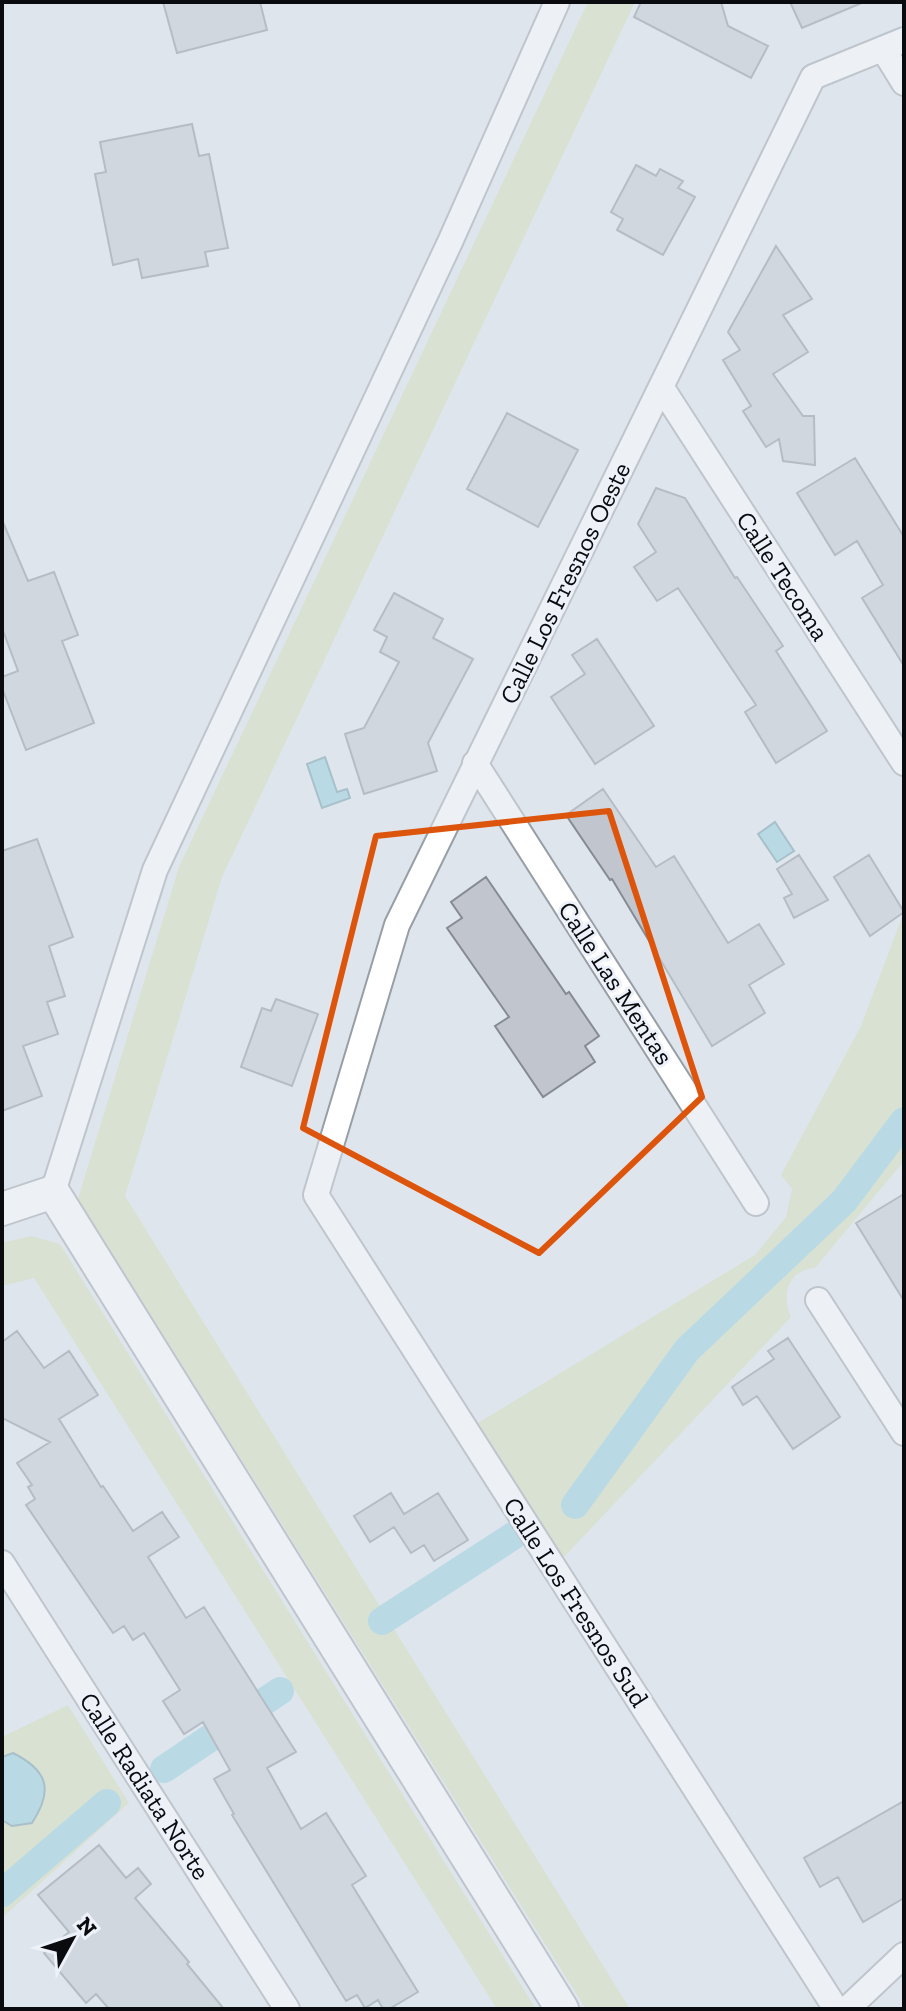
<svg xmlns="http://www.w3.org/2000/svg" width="906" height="2011" viewBox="0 0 906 2011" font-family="'Zilla Slab',serif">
  <rect width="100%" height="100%" fill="#dfe5ed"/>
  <!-- green -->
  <path fill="#d2dbb2" d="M 588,2 L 635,2 L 222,877 L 125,1196 L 630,2009 L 586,2009 L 78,1199 L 179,867 Z
    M 904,912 L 904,1161 L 815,1268 C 788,1270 781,1294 791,1317 L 563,1558 L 478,1423 L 755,1255 L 786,1217 L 792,1189 L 781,1175 L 861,1026 Z
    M 31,1236 L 60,1244 L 536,2009 L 497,2009 L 34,1278 L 2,1286 L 2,1243 Z
    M 68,1705 L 129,1803 L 2,1918 L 2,1737 Z"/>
  <!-- water -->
  <path fill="#8ccddc" stroke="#65939e" stroke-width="2" d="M 325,757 L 337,792 L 347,789 L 350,798 L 322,808 L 307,764 Z
    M 775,822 L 794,851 L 777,862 L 758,834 Z
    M 13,1753 C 49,1771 53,1791 32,1823 L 12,1826 L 2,1820 L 2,1757 Z"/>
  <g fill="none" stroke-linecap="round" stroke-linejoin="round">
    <!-- canal -->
    <path stroke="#8ccddc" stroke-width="28" d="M 575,1505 L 687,1350 L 844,1201 L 904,1121
      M 382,1621 L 513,1536
      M 164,1769 L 280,1691
      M 2,1893 L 107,1803"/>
  </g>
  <!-- building -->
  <path fill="#c1c6ce" stroke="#868b92" stroke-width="2" d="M 163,2 L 260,2 L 267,30 L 177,53 Z
    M 641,2 L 721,2 L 728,26 L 768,46 L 751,78 L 634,17 Z
    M 790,2 L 864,2 L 802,28 Z
    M 192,124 L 199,156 L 209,154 L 228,248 L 205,252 L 208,266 L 142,278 L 138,259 L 113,265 L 95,174 L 106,172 L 100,142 Z
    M 636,165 L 656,176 L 660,169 L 683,181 L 678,188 L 695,197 L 663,255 L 617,230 L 623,219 L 611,212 Z
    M 776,246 L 812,299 L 783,315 L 808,352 L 773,374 L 803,416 L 814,416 L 815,465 L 783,461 L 779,439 L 766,447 L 743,411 L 751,406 L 723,360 L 740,350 L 728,332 Z
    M 507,413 L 578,450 L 538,527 L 467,489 Z
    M 855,458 L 904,537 L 904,666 L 862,598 L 883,585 L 857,541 L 835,555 L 797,493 Z
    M 656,488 L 685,498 L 735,578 L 737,577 L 783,646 L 776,651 L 827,731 L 776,763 L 745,712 L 756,705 L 678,588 L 657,601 L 634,567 L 656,552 L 638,524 Z
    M 2,520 L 28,581 L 54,572 L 78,635 L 62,641 L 94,723 L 26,750 L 2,688 L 2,677 L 18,671 L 2,628 Z
    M 394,593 L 443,619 L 433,638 L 473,659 L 428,743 L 437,771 L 364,794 L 345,734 L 364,728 L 399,662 L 380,652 L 387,637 L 374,630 Z
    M 597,639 L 654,726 L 595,764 L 551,697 L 585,674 L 572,655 Z
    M 603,789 L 656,867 L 674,856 L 728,943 L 759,924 L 784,964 L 749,985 L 765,1013 L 712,1046 L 612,879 L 610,880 L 566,815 Z
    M 37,839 L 73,937 L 49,946 L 65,996 L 47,1002 L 58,1034 L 23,1046 L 42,1096 L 2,1111 L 2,851 Z
    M 799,855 L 828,900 L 794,918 L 784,898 L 792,894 L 777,869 Z
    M 869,855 L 904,912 L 870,936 L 834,877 Z
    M 486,877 L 566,994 L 569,992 L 599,1036 L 585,1046 L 595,1062 L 543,1097 L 495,1026 L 509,1017 L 447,928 L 462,918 L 451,902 Z
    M 276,999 L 318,1014 L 292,1086 L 241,1067 L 262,1008 L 271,1011 Z
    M 904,1194 L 904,1301 L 856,1223 Z
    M 17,1331 L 44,1368 L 69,1351 L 98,1395 L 59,1419 L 101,1487 L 103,1486 L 133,1531 L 162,1512 L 179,1537 L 148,1557 L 186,1618 L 204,1607 L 296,1752 L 267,1768 L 301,1829 L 326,1813 L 366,1876 L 352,1885 L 418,1992 L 389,2009 L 383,2009 L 378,2000 L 365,2008 L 357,1995 L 346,2001 L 232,1815 L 234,1814 L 214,1779 L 230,1770 L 203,1722 L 184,1734 L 163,1701 L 180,1690 L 144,1633 L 133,1640 L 124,1626 L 113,1633 L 26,1505 L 35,1499 L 28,1487 L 32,1485 L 17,1463 L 50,1442 L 2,1418 L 2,1342 Z
    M 788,1338 L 840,1417 L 793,1449 L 757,1396 L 743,1405 L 732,1387 L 774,1359 L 768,1351 Z
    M 391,1493 L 404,1514 L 438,1493 L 468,1540 L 434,1561 L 424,1545 L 411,1553 L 394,1527 L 370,1542 L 354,1516 Z
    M 904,1801 L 904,1898 L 863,1922 L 838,1877 L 820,1887 L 804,1858 Z
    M 99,1845 L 126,1878 L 138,1868 L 151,1884 L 135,1898 L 189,1962 L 187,1964 L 224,2009 L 109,2009 L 96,1994 L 86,2003 L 44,1953 L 69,1932 L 38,1895 Z"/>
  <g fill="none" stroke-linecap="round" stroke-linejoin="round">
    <!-- minor casing -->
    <g stroke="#989ea5" stroke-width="28">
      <path id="minor" d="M 883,49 L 904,83
        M 662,388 L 904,763
        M 475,763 L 756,1203
        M 53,1192 L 155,870 L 450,242 L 557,2
        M 818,1300 L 904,1433
        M 2,1563 L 287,2009
        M 836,2009 L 316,1195 L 397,925 L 813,77 L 904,40
        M 847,2009 L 904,1955"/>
    </g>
    <!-- tertiary casing -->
    <g stroke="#989ea5" stroke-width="36">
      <path id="tertiary" d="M 2,1209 L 53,1192 L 562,2009"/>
    </g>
    <!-- minor -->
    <use href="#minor" stroke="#fff" stroke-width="24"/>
    <!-- tertiary -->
    <use href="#tertiary" stroke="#fff" stroke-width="32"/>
  </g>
  <!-- marked area -->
  <path d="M0 0H906V2011H0ZM 609,811 L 702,1097 L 539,1253 L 303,1128 L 376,836 Z" fill="#dfe5ed" fill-opacity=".55" fill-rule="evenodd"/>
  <path fill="none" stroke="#dd550c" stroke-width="6" stroke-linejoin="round" d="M 609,811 L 702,1097 L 539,1253 L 303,1128 L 376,836 Z"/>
  <g text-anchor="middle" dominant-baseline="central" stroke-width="6" stroke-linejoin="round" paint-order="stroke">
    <!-- street labels -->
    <g font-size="26" fill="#0a0b0e" stroke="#edf2fa">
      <text transform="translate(783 576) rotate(57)">Calle Tecoma</text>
      <text transform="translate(565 583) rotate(-64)">Calle Los Fresnos Oeste</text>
      <text transform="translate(616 983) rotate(57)">Calle Las Mentas</text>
      <text transform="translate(576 1602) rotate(57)">Calle Los Fresnos Sud</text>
      <text transform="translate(145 1786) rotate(57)">Calle Radiata Norte</text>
    </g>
  </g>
  <!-- border -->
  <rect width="906" height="2011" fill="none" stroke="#0a0b0e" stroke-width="8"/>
  <!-- north arrow -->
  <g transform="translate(72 1939) rotate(50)" stroke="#edf2fa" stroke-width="6" paint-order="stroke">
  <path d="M0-6L14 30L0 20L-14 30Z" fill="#0a0b0e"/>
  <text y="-12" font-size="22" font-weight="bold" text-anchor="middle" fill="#0a0b0e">N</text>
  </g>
</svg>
